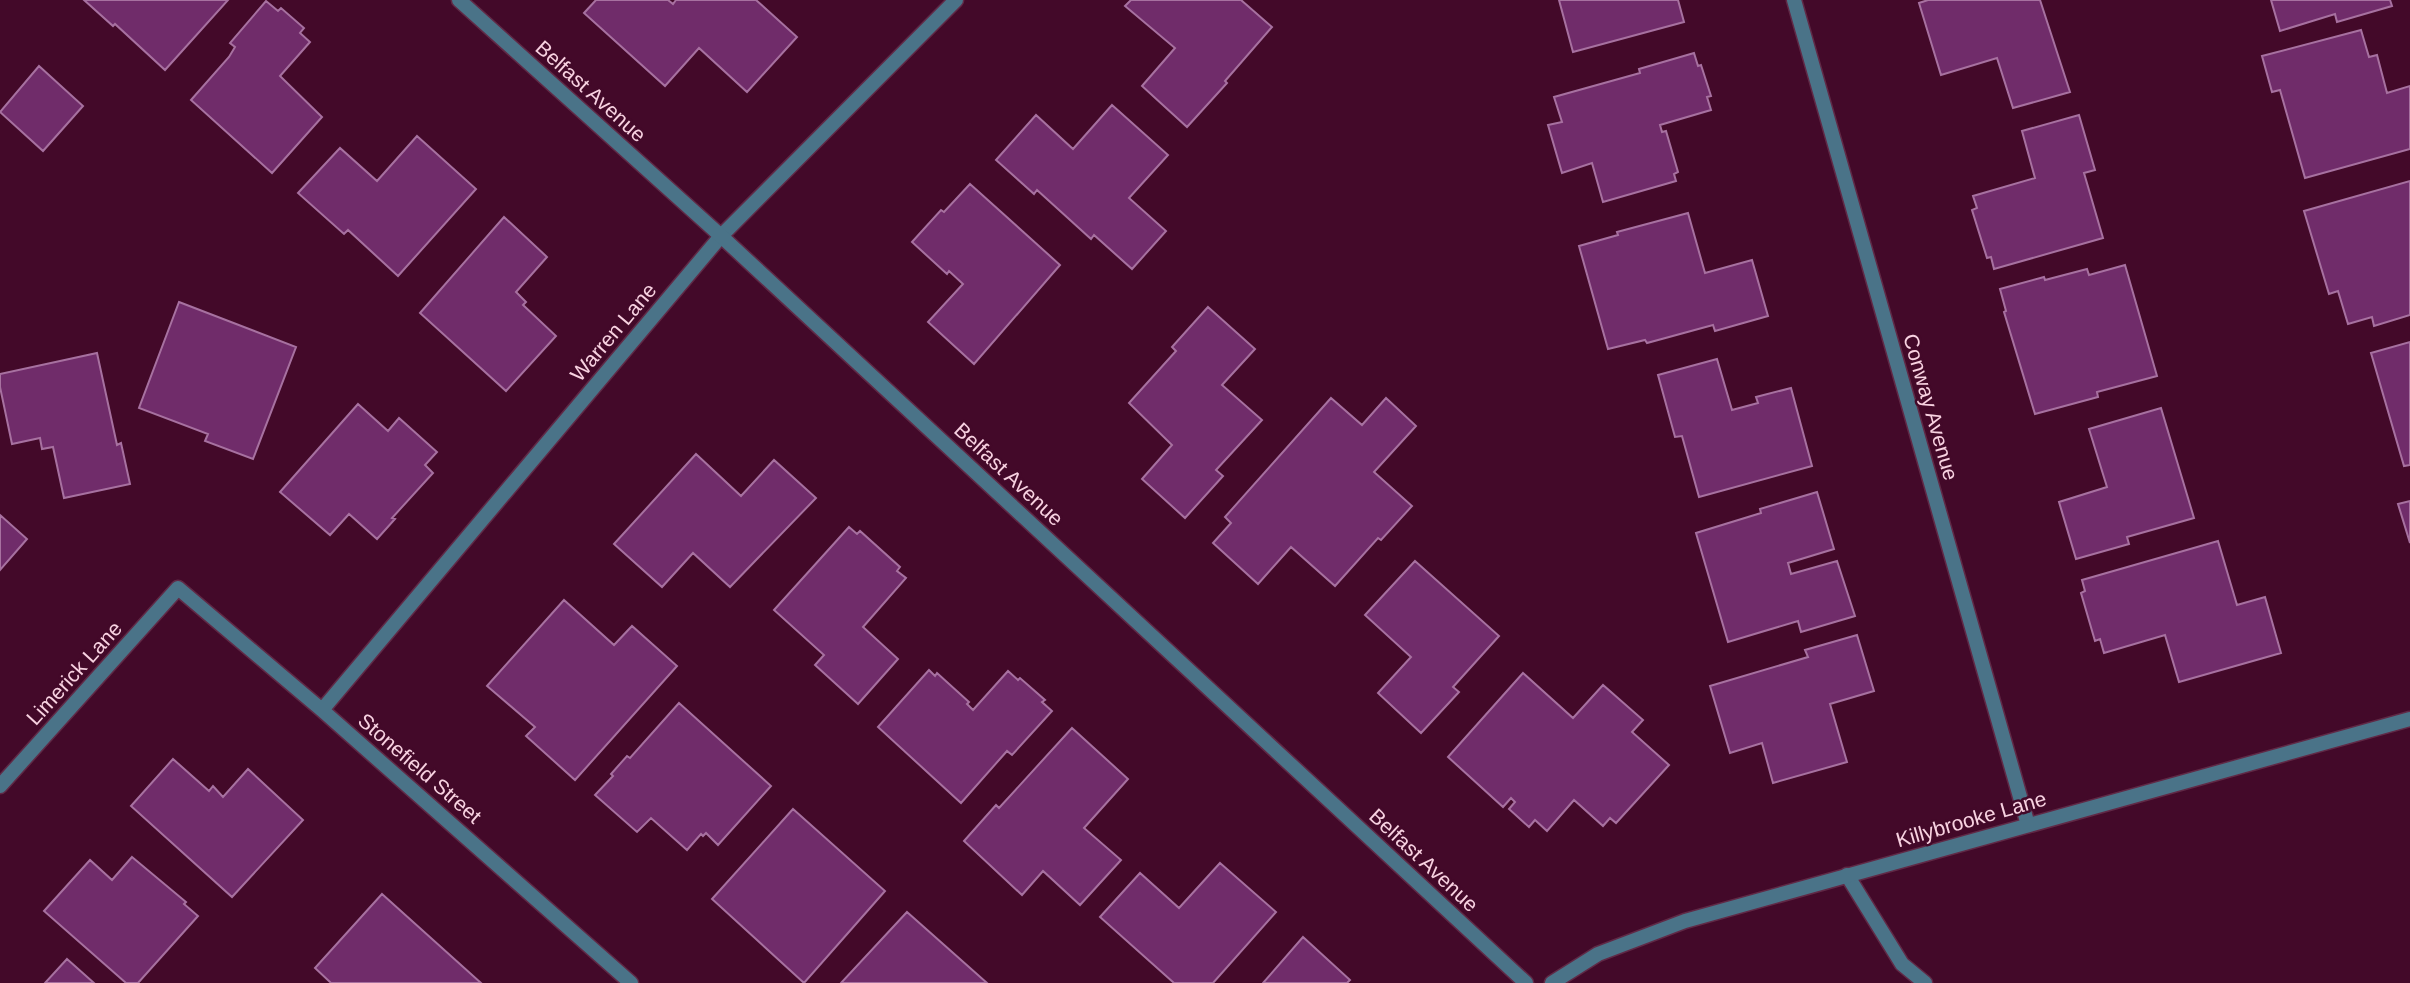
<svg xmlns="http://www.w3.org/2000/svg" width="2410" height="983" viewBox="0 0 2410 983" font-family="Helvetica,sans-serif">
  <rect width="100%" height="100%" fill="#430929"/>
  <!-- building -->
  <path fill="#702c6a" stroke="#a771a0" stroke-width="2" d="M 84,0 L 228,0 L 165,70 L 115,24 L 113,26 Z
    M 596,0 L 668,0 L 673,4 L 676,0 L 756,0 L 797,37 L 747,92 L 699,48 L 665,86 L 584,13 Z
    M 1131,0 L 1241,0 L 1272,27 L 1225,81 L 1227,83 L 1187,127 L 1142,86 L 1175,48 L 1125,6 Z
    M 1559,0 L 1678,0 L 1684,22 L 1573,52 Z
    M 1928,0 L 2040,0 L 2070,92 L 2013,108 L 1997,58 L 1941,75 L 1919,3 Z
    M 2271,0 L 2390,0 L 2392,6 L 2337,22 L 2335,14 L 2280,31 Z
    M 266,1 L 278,11 L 281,8 L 304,28 L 300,33 L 310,42 L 280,76 L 322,117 L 272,173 L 191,100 L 229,57 L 235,47 L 230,43 Z
    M 2361,30 L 2369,57 L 2377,55 L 2387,93 L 2410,86 L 2410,149 L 2305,178 L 2280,90 L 2272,92 L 2262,56 Z
    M 1694,53 L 1698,66 L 1701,65 L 1711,96 L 1707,97 L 1711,110 L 1660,125 L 1662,132 L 1666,131 L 1678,172 L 1674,174 L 1676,181 L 1603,202 L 1592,163 L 1562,173 L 1548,125 L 1562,122 L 1554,97 L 1640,73 L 1639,69 Z
    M 39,66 L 83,106 L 43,151 L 0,112 Z
    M 1112,105 L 1168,155 L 1129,198 L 1166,231 L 1132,269 L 1094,235 L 1091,239 L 1037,190 L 1034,194 L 996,160 L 1036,115 L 1073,149 Z
    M 2079,115 L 2095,170 L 2084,173 L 2103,238 L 1994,269 L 1991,257 L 1987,258 L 1972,210 L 1977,208 L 1973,196 L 2035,178 L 2022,131 Z
    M 417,136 L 476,189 L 398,276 L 348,230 L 344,234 L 298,193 L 340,148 L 377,181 Z
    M 2410,181 L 2410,315 L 2374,326 L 2372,317 L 2348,324 L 2338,291 L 2329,294 L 2304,211 Z
    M 970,184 L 1060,265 L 974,364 L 928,322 L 963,284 L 949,271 L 947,274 L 912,242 L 941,210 L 944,212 Z
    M 1688,213 L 1705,273 L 1752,260 L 1768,316 L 1715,331 L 1713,325 L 1647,343 L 1645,340 L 1608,349 L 1579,246 L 1618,235 L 1617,232 Z
    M 504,217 L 547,257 L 516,292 L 526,302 L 523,305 L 556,336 L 506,391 L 420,313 Z
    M 2125,265 L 2157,376 L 2097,392 L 2098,397 L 2035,414 L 2004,312 L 2006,311 L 2000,289 L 2044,277 L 2045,280 L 2087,269 L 2089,275 Z
    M 179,302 L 296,347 L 253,459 L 205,441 L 208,434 L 139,408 Z
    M 1208,307 L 1255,349 L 1222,385 L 1262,420 L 1216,470 L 1223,476 L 1185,518 L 1142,479 L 1172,445 L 1129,403 L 1176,351 L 1172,347 Z
    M 2410,342 L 2410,465 L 2404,466 L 2371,353 Z
    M 97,353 L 117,445 L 121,443 L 130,484 L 64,498 L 53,447 L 42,449 L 40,438 L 12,444 L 0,387 L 0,374 Z
    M 1717,359 L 1732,410 L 1758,403 L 1756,397 L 1791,388 L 1812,466 L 1699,497 L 1682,436 L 1675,437 L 1658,375 Z
    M 1331,398 L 1362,425 L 1386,398 L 1416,426 L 1374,472 L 1412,506 L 1381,540 L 1378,538 L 1335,586 L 1291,547 L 1258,584 L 1213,543 L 1231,523 L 1225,517 Z
    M 358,404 L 388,431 L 399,418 L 437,452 L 425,465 L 433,473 L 392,518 L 395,519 L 377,539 L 349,514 L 330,535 L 280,492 Z
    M 2161,408 L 2194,518 L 2127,537 L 2129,544 L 2076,559 L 2059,502 L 2107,487 L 2089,429 Z
    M 696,454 L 741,496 L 774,460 L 816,498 L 730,587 L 693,553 L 662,587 L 614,544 Z
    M 1817,492 L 1834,549 L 1788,563 L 1791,574 L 1837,561 L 1855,616 L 1801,632 L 1798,621 L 1728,642 L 1696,533 L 1761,513 L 1760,509 Z
    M 2410,501 L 2410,543 L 2398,504 Z
    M 0,515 L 27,539 L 0,570 Z
    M 849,527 L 857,534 L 860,531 L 900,567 L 897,571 L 906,578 L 863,627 L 898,659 L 858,704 L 815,665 L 824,655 L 774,610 Z
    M 2218,541 L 2237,605 L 2265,597 L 2281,653 L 2179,682 L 2165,635 L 2104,653 L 2100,639 L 2095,641 L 2081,593 L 2085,591 L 2082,580 Z
    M 1415,561 L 1499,636 L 1453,687 L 1459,692 L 1421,733 L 1378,693 L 1411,657 L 1365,615 Z
    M 564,600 L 614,645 L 632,626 L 677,666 L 575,780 L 526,736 L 535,727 L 487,686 Z
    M 1857,635 L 1874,691 L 1830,704 L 1847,762 L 1773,783 L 1762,743 L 1730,753 L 1710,686 L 1808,657 L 1805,650 Z
    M 929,670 L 935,676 L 937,673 L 969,702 L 967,704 L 973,710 L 1008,671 L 1018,680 L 1020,678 L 1045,700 L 1042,702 L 1052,711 L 1012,755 L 1007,751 L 961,803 L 878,727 Z
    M 1523,673 L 1573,718 L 1603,685 L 1643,720 L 1632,732 L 1669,765 L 1616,823 L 1610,818 L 1603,826 L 1574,800 L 1547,831 L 1535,820 L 1529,827 L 1509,809 L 1515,802 L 1511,798 L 1503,807 L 1448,757 Z
    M 679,703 L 771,786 L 718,845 L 706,833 L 703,836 L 701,834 L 687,850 L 651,818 L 637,832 L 595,795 L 613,776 L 611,774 L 627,756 L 630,758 Z
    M 1072,728 L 1128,779 L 1084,828 L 1121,860 L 1080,905 L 1043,871 L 1022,895 L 964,841 L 996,805 L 999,808 Z
    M 173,759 L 209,791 L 213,786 L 223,797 L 248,769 L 303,820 L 232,897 L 131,806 Z
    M 793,809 L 885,891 L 804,983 L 712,899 Z
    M 132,857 L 186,902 L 184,904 L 198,916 L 138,983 L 126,983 L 44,911 L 90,860 L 112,880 Z
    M 1220,863 L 1276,912 L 1213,983 L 1174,983 L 1100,917 L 1140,873 L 1179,908 Z
    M 382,894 L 481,983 L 331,983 L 315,968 Z
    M 907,912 L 987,983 L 841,983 Z
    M 1303,937 L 1350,980 L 1347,983 L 1263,983 Z
    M 67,959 L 94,983 L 45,983 Z"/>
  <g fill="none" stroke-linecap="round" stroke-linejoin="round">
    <!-- service casing -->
    <g stroke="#602946" stroke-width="17">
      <path id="service" d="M 1847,875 L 1902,964 L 1925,983"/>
    </g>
    <!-- minor casing -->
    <g stroke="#602946" stroke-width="17">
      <path id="minor" d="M 1794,0 L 2028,825
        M 322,710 L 721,236 L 956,0
        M 0,786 L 178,588 L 322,710 L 631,983"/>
    </g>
    <!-- tertiary casing -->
    <g stroke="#602946" stroke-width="17">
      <path id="tertiary" d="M 459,0 L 721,236 L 1526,983
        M 1552,983 L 1598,954 L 1685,921 L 2410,719"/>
    </g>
    <!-- service -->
    <use href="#service" stroke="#4a7388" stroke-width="14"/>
    <!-- minor -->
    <use href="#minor" stroke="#4a7388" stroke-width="14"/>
    <!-- tertiary -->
    <use href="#tertiary" stroke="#4a7388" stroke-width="14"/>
  </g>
  <g text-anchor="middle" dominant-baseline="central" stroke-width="5" stroke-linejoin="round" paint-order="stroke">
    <!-- street labels -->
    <g font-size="21" fill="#f8d2e1" stroke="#430929">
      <text transform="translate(591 91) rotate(42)">Belfast Avenue</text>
      <text transform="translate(613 332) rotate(-50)">Warren Lane</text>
      <text transform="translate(1931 407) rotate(74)">Conway Avenue</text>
      <text transform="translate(1009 474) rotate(43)">Belfast Avenue</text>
      <text transform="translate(74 673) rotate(-48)">Limerick Lane</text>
      <text transform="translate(420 768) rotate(41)">Stonefield Street</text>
      <text transform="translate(1971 819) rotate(-16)">Killybrooke Lane</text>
      <text transform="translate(1424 860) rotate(43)">Belfast Avenue</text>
    </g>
  </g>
</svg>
